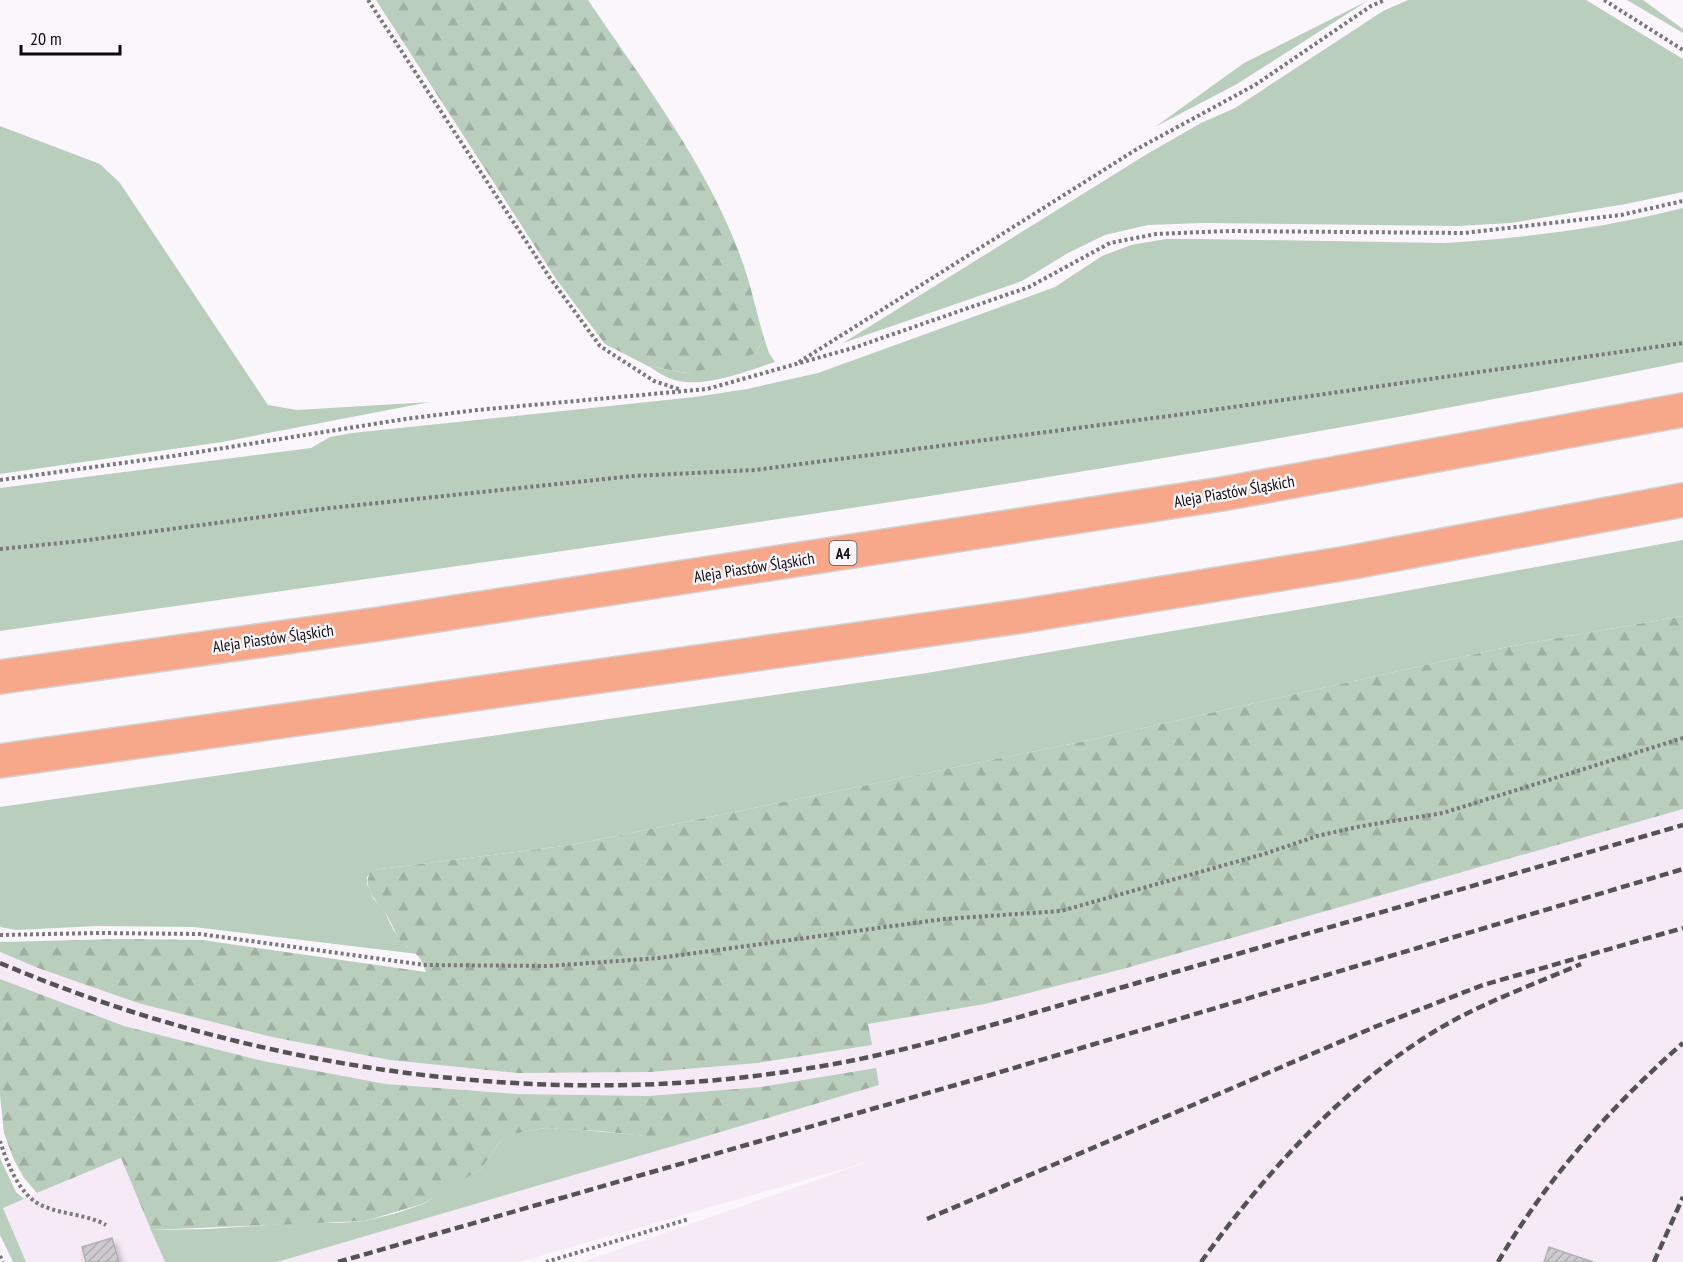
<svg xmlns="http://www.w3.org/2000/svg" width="1683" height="1262" viewBox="0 0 1683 1262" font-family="'PT Sans Narrow',sans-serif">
  <defs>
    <pattern id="forest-firs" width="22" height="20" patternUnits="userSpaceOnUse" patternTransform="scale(1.5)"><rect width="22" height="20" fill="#bacebe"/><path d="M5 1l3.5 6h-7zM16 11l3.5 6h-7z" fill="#9fb0a2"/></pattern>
    <pattern id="building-hatch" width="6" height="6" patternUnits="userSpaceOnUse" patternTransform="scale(1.5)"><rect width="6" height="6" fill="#cdcbd0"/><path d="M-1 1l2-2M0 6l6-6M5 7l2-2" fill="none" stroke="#afadb1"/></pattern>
    <filter id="shadow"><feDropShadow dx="3.5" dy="6" stdDeviation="3" flood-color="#0004"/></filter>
  </defs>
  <rect width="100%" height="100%" fill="#fbf6fb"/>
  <!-- built -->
  <path fill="#f5eaf5" d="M 1683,809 L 1683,1262 L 582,1262 L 871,1161 L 519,1262 L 277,1262 L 879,1085 L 876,1068 L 761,1087 L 648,1096 L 518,1094 L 385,1084 L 263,1061 L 124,1026 L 0,979 L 0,952 L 38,968 L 138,1003 L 272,1037 L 390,1060 L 518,1073 L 650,1072 L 758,1063 L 871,1045 L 868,1024 L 985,1004 L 1123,969 Z
    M 121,1158 L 165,1262 L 26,1262 L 3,1208 Z"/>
  <!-- grass -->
  <path fill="#bacebe" d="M 1369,0 L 1237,84 L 1155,127 L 1244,63 Z
    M 1408,0 L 1586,0 L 1683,59 L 1683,192 L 1626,204 L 1511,223 L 1457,226 L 1203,223 L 1148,225 L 1105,235 L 1068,253 L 1022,281 L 843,343 L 1147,154 L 1201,123 L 1235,108 L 1383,11 Z
    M 1627,0 L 1643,0 L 1683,29 L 1683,33 Z
    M 0,126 L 100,164 L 120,183 L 268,405 L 297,410 L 430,402 L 222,442 L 0,474 Z
    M 1683,208 L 1683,362 C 1126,476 562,551 0,631 L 0,488 L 311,448 L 330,437 L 352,433 L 695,397 L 747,389 L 818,373 L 1055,287 L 1102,256 L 1131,245 L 1166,239 L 1202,239 L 1444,243 C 1525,238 1604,228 1683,208 Z
    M 764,338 L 769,353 L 775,362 C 747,371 698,391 669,378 C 662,375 655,370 648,366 L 687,373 L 756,353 Z
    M 1683,540 L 1683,616 L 1502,648 L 1085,741 L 571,845 L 373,870 L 367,877 L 367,884 L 373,898 L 383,909 L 394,931 L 407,947 L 418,954 L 194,927 L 98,926 L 16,930 L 0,927 L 0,807 L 927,673 L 1378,596 Z
    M 545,1128 C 596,1129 646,1138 697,1139 L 277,1262 L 165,1262 L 151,1230 L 208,1229 L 312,1222 L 338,1223 L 365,1221 L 397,1213 L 423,1204 L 482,1168 L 498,1144 L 512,1134 Z
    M 0,1158 L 16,1192 L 24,1199 L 3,1208 L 26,1262 L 13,1262 L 0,1235 Z"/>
  <!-- forest -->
  <path fill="url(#forest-firs)" d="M 376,0 L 588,0 C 642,80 706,163 740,255 C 750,281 756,311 764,338 L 756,353 L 724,366 L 687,373 L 648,366 L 605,344 L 556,279 Z
    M 1683,616 L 1683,809 L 1123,969 L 985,1004 L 868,1024 L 872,1045 L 758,1063 L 651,1072 L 518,1073 L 390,1060 L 272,1037 L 138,1003 L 38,968 L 0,952 L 0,942 L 121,939 L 202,940 L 426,972 C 419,951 413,954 400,940 C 395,933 393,926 389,919 C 381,903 358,888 372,870 L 571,845 L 1085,741 L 1502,648 Z
    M 0,979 L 124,1026 L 263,1061 L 386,1084 L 518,1094 L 648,1096 L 761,1087 L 876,1068 L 879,1085 L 697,1139 L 662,1138 L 600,1131 L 545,1128 L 513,1134 L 498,1144 L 482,1168 L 446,1191 L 422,1204 L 365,1221 L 151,1230 L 121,1158 L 37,1193 L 24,1178 L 14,1160 L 4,1133 L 0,1095 Z"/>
  <!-- building -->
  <path fill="url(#building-hatch)" stroke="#b2b0b5" stroke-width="1.5" filter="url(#shadow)" d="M 112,1238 L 119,1262 L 86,1262 L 82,1247 Z
    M 1549,1247 L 1566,1253 L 1593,1262 L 1544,1262 Z"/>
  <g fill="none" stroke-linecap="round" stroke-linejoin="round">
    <!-- motorway casing -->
    <g stroke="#d3d3d3" stroke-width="36">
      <path id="motorway" d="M 0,677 L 379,624 L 1222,494 L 1683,410
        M 0,761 L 1023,616 L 1353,562 L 1683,500"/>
    </g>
    <!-- path -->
    <path stroke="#7a787a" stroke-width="4" stroke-dasharray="3 3" stroke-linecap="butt" d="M 368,0 L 550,278 L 600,346 L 654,381 L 681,390
      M 1604,0 L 1683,50
      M 799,362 L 1137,149 L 1255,85 L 1371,6 L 1385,0
      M 0,480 L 180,455 L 405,419 L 477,410 L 707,389 L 853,348 L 1029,287 L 1110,243 L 1156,234 L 1229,231 L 1464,233 L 1621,215 L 1683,201
      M 0,549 L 81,541 L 321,509 L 633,476 L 755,470 L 1177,415 L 1683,343
      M 0,935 L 99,933 L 200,934 L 425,965 L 548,966 L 659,958 L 944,919 L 1061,911 L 1264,854 L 1317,836 L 1362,826 L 1443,813 L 1683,738
      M 0,1141 C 7,1163 20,1197 43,1206 C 64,1215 86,1214 106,1225
      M 0,1256 L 3,1262
      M 546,1262 L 689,1219"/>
    <!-- motorway -->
    <use href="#motorway" stroke="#f7a88a" stroke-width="33"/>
    <!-- rail -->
    <path stroke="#545254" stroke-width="4.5" stroke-dasharray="9 4.5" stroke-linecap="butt" d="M 0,963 C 248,1068 543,1113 810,1068 C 856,1061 902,1050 947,1038 L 1683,825
      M 927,1219 L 1377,1026 L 1483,985 L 1683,928
      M 338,1262 L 987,1076 L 1683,869
      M 1201,1262 C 1263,1177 1332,1098 1421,1040 C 1470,1007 1528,987 1581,964
      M 1498,1262 C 1546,1180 1611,1106 1683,1043
      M 1654,1262 L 1683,1197"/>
  </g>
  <g text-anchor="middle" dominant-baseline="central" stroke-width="5" stroke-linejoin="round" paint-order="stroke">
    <!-- shield labels -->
    <rect fill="#fbf6fb" stroke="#545254" stroke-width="1.5" x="829.5" y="541" width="27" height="24" rx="4.5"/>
    <g font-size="15" font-weight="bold" fill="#0c0b0c">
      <text x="843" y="553">A4</text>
    </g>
    <!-- street labels -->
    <g font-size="16" fill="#0c0b0c" stroke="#fbf6fb">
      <text transform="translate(1234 491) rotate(-10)">Aleja Piastów Śląskich</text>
      <text transform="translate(754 567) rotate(-9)">Aleja Piastów Śląskich</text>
      <text transform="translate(273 638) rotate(-8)">Aleja Piastów Śląskich</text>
    </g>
  </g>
  <!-- scale -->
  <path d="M21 45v9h99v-9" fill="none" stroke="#0c0b0c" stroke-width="3"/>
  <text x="30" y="45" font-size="18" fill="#0c0b0c" stroke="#fbf6fb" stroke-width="4.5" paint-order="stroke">20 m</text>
</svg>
